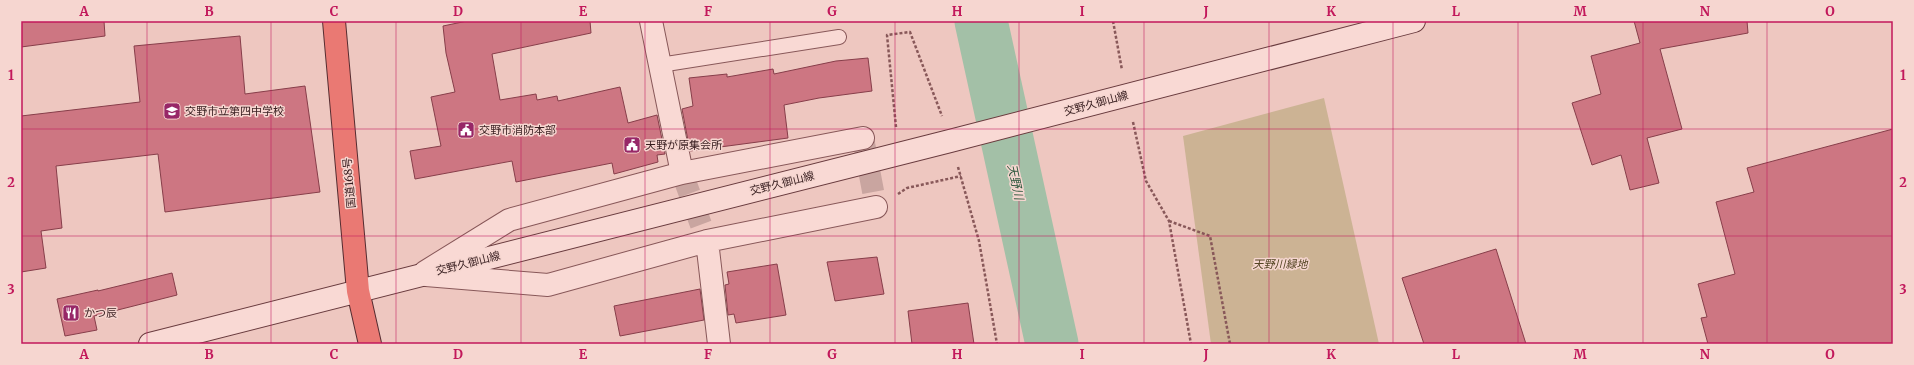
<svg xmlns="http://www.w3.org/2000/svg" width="1914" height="365" viewBox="0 0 1914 365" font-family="Merriweather,'Noto Sans JP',serif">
  <rect width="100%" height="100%" fill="#eec7c0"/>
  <!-- green -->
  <path fill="#ccb394" d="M 1324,98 L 1379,344 L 1211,344 L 1183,136 Z"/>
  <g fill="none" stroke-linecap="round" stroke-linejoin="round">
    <!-- river -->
    <path stroke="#a3c0a7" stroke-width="53" d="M 981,21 L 1052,344"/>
  </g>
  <!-- building -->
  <path fill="#cd7682" stroke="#873e4a" d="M 21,21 L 104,21 L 105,36 L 21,47 Z
    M 467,21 L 590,21 L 591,33 L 492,54 L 500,100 L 536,94 L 537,100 L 557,96 L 558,101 L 620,87 L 628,123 L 657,115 L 665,154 L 657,155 L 658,162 L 614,174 L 612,163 L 516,182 L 512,161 L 415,179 L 410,151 L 441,146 L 431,97 L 455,92 L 446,53 L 443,26 Z
    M 1634,21 L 1747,21 L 1748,33 L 1660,49 L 1682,129 L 1647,138 L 1659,183 L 1630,190 L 1621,155 L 1592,165 L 1572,103 L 1601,94 L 1591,56 L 1640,43 Z
    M 240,36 L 245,94 L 305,86 L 320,192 L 165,212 L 158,154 L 56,166 L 62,228 L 41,231 L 46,268 L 21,272 L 21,116 L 140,102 L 134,46 Z
    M 868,58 L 872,91 L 819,98 L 784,105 L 788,138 L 690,151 L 682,109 L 693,106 L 689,78 L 727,74 L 727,77 L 773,69 L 774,74 L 836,61 Z
    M 1893,129 L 1893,344 L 1708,344 L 1701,318 L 1707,317 L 1698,284 L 1735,274 L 1716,202 L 1754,192 L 1747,168 Z
    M 1496,249 L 1526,344 L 1424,344 L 1402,278 Z
    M 877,257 L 884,294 L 835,301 L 827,262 Z
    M 777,264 L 786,315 L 736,323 L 734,314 L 728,315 L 725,285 L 729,284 L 727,272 Z
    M 172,273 L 177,295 L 94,316 L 97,330 L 65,336 L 57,299 L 98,290 L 98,291 Z
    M 700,289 L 704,320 L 620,336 L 614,306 Z
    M 968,303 L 974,344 L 912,344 L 908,311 Z"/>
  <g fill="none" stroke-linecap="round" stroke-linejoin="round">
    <!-- minor-tunnel -->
    <path stroke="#c9a5a0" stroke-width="22" stroke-dasharray="22 11" stroke-linecap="butt" d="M 863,138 L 876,207
      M 682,173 L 707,241"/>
    <!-- service casing -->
    <g stroke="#885859" stroke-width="16">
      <path id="service" d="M 660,65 L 839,37"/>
    </g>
    <!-- minor casing -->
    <g stroke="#885859" stroke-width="24">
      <path id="minor" d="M 651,21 L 682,173
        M 707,241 L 719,344
        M 425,272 L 509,220 L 682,173 L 863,138
        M 426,275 L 548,285 L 707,241 L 876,207"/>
    </g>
    <!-- secondary casing -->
    <g stroke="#693b3e" stroke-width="24">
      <path id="secondary" d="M 150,344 L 950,141 L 1414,21"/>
    </g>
    <!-- trunk casing -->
    <g stroke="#552c30" stroke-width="24">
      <path id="trunk" d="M 334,21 L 358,291 L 370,344"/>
    </g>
    <!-- path -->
    <path stroke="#885859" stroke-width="2.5" stroke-dasharray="3 2" stroke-linecap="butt" d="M 1113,21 L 1122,70
      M 1133,122 L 1146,181 L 1169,221 L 1191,344
      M 896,127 L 887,35 L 910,32 L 942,116
      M 958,167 L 979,241 L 997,344
      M 898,194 L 907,188 L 961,176
      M 1169,221 L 1210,236 L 1230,344"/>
    <!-- service -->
    <use href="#service" stroke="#f9d9d4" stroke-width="14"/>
    <!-- minor -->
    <use href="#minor" stroke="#f9d9d4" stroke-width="22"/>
    <!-- secondary -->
    <use href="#secondary" stroke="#f9d9d4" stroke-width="22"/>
    <!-- trunk -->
    <use href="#trunk" stroke="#ea7973" stroke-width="22"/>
  </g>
  <!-- grid -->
  <path fill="none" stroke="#c2185b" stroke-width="1" stroke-opacity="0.55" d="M 147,21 L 147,344M 271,21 L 271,344M 396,21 L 396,344M 521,21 L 521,344M 645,21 L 645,344M 770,21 L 770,344M 895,21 L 895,344M 1019,21 L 1019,344M 1144,21 L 1144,344M 1269,21 L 1269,344M 1393,21 L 1393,344M 1518,21 L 1518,344M 1643,21 L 1643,344M 1767,21 L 1767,344M 21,129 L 1893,129M 21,236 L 1893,236"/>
  <!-- icons -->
  <defs>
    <g id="school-square" transform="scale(0.9)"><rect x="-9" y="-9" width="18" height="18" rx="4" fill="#972767" stroke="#f6d6d0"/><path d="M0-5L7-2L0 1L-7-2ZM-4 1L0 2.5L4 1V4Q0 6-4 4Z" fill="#fff"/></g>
    <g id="civic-square" transform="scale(0.9)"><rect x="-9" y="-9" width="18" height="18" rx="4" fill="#972767" stroke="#f6d6d0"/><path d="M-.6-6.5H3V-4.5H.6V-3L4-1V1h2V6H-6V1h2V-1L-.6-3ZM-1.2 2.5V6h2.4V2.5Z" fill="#fff"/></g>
    <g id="restaurant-square" transform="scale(0.9)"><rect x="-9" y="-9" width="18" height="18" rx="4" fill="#972767" stroke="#f6d6d0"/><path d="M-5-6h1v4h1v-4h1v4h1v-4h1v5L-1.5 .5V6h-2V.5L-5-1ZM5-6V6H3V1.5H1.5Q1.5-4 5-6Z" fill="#fff"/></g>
  </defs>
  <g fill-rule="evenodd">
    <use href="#school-square" x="172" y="111"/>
    <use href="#civic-square" x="466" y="130"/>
    <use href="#civic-square" x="632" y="145"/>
    <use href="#restaurant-square" x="71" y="313"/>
  </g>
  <g text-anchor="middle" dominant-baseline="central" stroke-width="3" stroke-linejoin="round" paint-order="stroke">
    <!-- street labels -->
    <g font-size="11" fill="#371d1f" stroke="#f6d6d0">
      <text transform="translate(1096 103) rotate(-15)">交野久御山線</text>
      <text transform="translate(349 183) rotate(-95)">国道168号</text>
      <text transform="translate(782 183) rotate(-14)">交野久御山線</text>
      <text transform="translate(468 263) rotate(-14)">交野久御山線</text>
    </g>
    <!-- poi labels -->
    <g font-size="11" fill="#371d1f" stroke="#f6d6d0" text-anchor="start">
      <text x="185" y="111">交野市立第四中学校</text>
      <text x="479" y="130">交野市消防本部</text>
      <text x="645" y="145">天野が原集会所</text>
      <text x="84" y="313">かつ辰</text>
    </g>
    <!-- park labels -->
    <g font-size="11" font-style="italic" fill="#544523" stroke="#f6d6d0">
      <text x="1280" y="264">天野川緑地</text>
    </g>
    <!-- water labels -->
    <g font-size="12" font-style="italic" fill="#2c573c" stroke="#f6d6d0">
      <text transform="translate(1016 182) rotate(78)">天野川</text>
    </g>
  </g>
  <!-- border -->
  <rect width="1914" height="365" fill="none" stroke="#f6d6d0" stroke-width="44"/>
  <rect x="22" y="22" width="1870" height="321" fill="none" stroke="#c2185b" stroke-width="1.5"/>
  <g font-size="13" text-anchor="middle" font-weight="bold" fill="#c2185b">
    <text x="84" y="16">A</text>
    <text x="209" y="16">B</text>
    <text x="334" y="16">C</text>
    <text x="458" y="16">D</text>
    <text x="583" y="16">E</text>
    <text x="708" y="16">F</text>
    <text x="832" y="16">G</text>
    <text x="957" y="16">H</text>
    <text x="1082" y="16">I</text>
    <text x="1206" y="16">J</text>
    <text x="1331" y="16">K</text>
    <text x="1456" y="16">L</text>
    <text x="1580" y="16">M</text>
    <text x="1705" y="16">N</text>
    <text x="1830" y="16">O</text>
    <text x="11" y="80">1</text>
    <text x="1903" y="80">1</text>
    <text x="11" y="187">2</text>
    <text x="1903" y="187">2</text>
    <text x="11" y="294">3</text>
    <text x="1903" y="294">3</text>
    <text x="84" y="359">A</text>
    <text x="209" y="359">B</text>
    <text x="334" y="359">C</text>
    <text x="458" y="359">D</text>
    <text x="583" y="359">E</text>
    <text x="708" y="359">F</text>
    <text x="832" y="359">G</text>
    <text x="957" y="359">H</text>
    <text x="1082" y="359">I</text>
    <text x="1206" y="359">J</text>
    <text x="1331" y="359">K</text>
    <text x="1456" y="359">L</text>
    <text x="1580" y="359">M</text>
    <text x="1705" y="359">N</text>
    <text x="1830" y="359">O</text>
  </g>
</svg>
